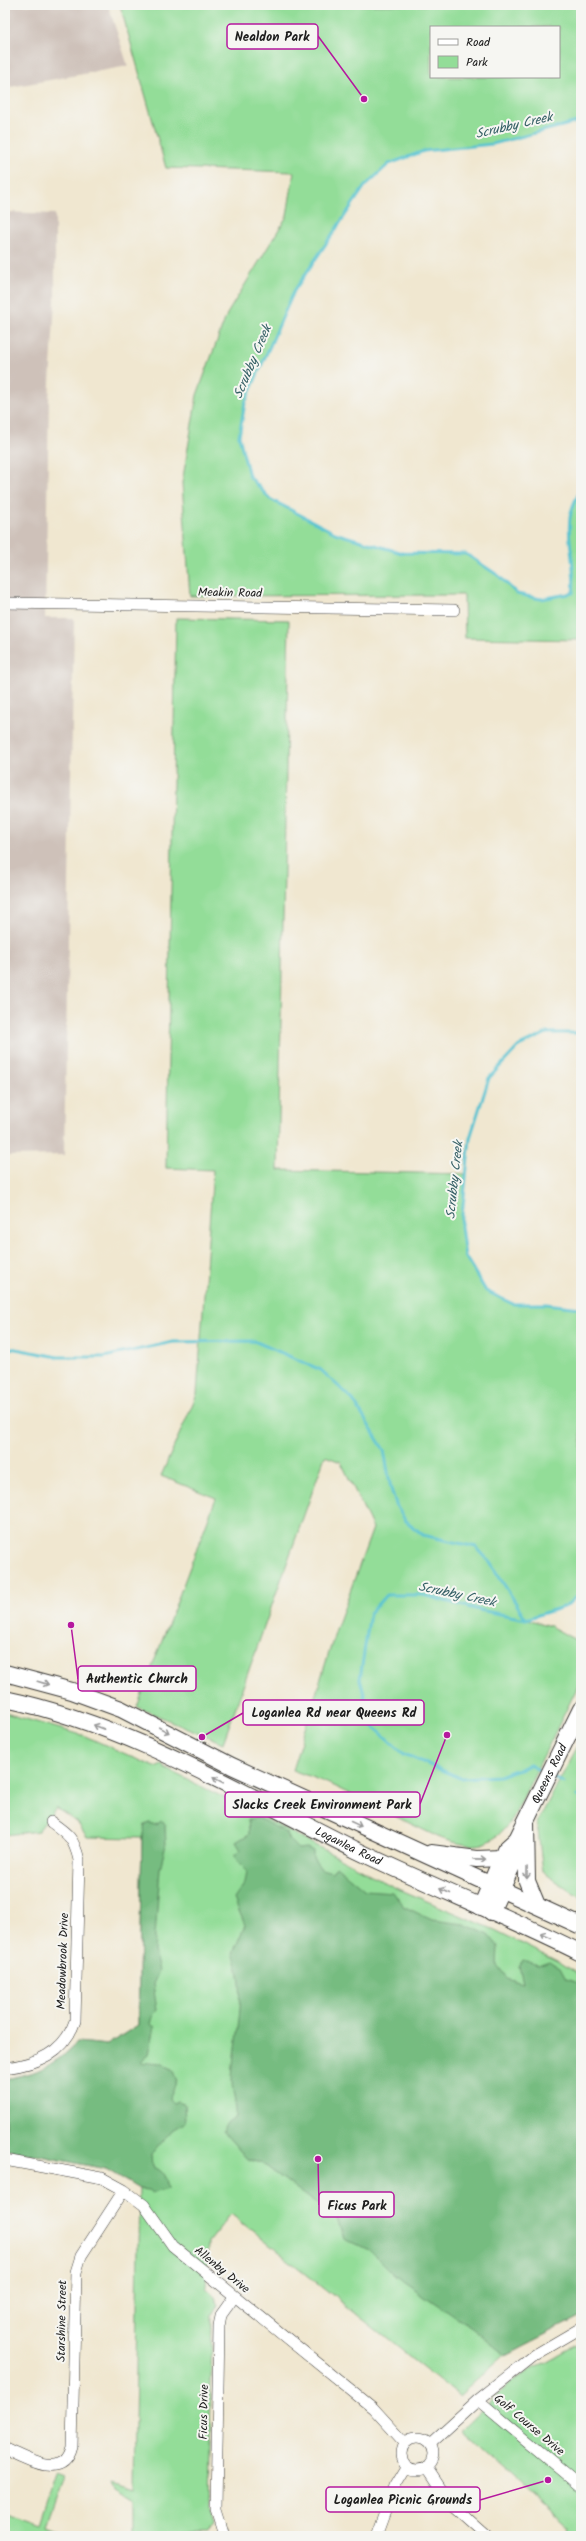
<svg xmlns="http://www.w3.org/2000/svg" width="586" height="2541" viewBox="0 0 586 2541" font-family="Kalam,sans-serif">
  <rect width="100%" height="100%" fill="#f6f6f2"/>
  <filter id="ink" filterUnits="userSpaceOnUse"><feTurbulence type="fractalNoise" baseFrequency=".025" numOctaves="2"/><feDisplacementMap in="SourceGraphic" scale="8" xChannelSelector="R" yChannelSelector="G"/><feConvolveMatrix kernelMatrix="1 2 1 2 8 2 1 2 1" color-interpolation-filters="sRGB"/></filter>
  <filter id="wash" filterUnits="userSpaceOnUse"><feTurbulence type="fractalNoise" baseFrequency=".012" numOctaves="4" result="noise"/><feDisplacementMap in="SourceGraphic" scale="16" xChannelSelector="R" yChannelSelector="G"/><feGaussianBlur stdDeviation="0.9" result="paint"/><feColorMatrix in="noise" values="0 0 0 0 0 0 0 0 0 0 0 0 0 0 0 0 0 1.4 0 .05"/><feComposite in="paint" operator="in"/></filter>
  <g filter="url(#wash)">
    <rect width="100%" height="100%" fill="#f0e7d0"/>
    <!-- industrial -->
    <path fill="#cec1b9" d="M 5,5 L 108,5 L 128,66 L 5,88 Z
      M 5,212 L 55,214 L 55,301 L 49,400 L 45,618 L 74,618 L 64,1155 L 5,1156 Z"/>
    <!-- green -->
    <path fill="#93dd98" stroke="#587c5a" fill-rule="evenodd" d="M 120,5 L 581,5 L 581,121 L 493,144 L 424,151 L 389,164 L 365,186 L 294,291 L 245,403 L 239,436 L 249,476 L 270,499 L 335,533 L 402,553 L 466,554 L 499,576 L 517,594 L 541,599 L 573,592 C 577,567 563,532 572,509 C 574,502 578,495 581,489 L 581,640 L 465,638 L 464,595 L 190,596 L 182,483 L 197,395 L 227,314 L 287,216 L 294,172 L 166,168 ZM 431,27 L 559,27 L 559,77 L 431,77 Z
      M 176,618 L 289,620 L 278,1170 L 466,1174 L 461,1226 L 465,1255 L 486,1291 L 513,1304 L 546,1304 L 581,1308 L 581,1592 L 566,1606 L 527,1619 L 550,1626 L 581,1643 L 581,1680 L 513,1818 C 490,1849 477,1850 440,1838 L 327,1783 L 292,1770 L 337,1627 L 373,1528 L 341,1462 L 325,1456 L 223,1743 L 137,1707 L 216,1498 L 161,1476 L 197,1394 L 213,1170 L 166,1168 Z
      M 5,1713 L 85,1736 L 155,1767 L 162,1764 L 164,1768 L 245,1808 L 394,1887 L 495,1930 L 561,1963 L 581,1976 L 581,2316 L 505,2355 L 459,2396 L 231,2214 L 208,2242 L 206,2288 L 216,2296 L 218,2305 L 212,2316 L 209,2513 L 213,2527 L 208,2536 L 134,2536 L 134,2499 L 114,2487 L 111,2480 L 134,2487 L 139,2189 L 106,2169 L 5,2149 L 5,2079 C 40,2073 52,2066 77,2042 L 107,2045 L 138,2025 L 142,1838 L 87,1837 L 77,1822 L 56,1808 L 38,1831 L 5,1835 Z
      M 581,1740 L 581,1898 L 543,1872 L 537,1823 Z
      M 581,2342 L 581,2536 L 566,2536 L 569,2528 L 461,2431 L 512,2381 Z
      M 56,2473 L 64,2476 L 46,2526 L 73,2536 L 5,2536 L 5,2512 L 39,2524 Z"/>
    <!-- forest -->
    <path fill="#76bc80" stroke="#496c4e" d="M 258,1818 L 287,1833 L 290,1841 L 298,1849 L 307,1848 L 313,1851 L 313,1858 L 321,1869 L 332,1872 L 336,1866 L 365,1890 L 393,1892 L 403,1906 L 432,1920 L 464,1924 L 489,1935 L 498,1946 L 497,1966 L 507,1979 L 523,1983 L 519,1966 L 523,1960 L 538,1965 L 549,1961 L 560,1968 L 566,1979 L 581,1984 L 581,2316 L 505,2355 L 473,2329 L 394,2275 L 369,2250 L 344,2238 L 336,2218 L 263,2164 L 247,2159 L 223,2131 L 225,2125 L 236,2117 C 237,2105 232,2093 232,2081 C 233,2037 250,1996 233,1953 L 245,1925 L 234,1899 L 245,1883 L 247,1871 L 238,1862 L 234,1855 L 241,1850 L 236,1842 L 249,1834 L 248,1819 Z
      M 162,1821 L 165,1826 L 166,1845 L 160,1868 L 154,1951 L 159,1971 L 153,1984 L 157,2010 L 152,2017 L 150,2024 L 155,2027 L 149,2054 L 140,2062 L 160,2064 L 172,2069 L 177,2081 L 169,2100 L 173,2104 L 177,2102 L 184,2104 L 185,2122 L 172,2130 L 152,2154 L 153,2166 C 164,2171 166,2178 168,2189 L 153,2193 L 148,2190 L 139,2189 L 106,2169 L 5,2149 L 5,2079 C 40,2073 52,2066 77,2042 L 107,2045 L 138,2025 L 142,1838 L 145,1825 L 150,1823 L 155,1825 Z"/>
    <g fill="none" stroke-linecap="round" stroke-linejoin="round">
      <!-- stream -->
      <path stroke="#58c3d2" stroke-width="3" d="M 581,121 L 493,144 L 424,151 L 389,164 L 365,186 L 294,291 L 245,403 L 239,436 L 249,476 L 270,499 L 335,533 L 402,553 L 466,554 L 499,576 L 517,594 L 541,599 L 573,593 C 577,567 564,532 572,509 C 574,502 578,495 581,489
        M 581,1033 L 547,1033 L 519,1046 L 489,1078 L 470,1138 L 461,1226 L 465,1256 L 486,1291 L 513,1304 L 546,1304 L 581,1308
        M 5,1347 L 58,1357 L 104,1357 L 173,1342 L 254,1341 L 321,1370 L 353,1400 L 384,1450 L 391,1489 L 397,1507 L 405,1520 L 423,1535 L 476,1547 L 489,1561 L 526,1619
        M 544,1773 L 530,1765 L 499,1776 L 460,1778 L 404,1754 L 372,1725 L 360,1679 L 370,1613 L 386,1595 L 423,1595 L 479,1610 L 526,1619 L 566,1606 L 581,1592
        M 553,1777 L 564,1783
        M 577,1796 L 581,1798"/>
    </g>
  </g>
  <g filter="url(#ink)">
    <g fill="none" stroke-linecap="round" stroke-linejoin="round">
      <!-- street casing -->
      <g stroke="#3c3a37" stroke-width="12">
        <path id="street" d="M 5,603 L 454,610
          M 5,2068 C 37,2064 64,2053 75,2021 L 79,1860 C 74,1838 68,1834 51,1822
          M 5,2160 L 102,2178 L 124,2190 L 144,2205 L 173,2246 L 373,2408 L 405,2443
          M 478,2400 L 581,2486
          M401 2454a16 16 0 1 1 32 0a16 16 0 1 1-32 0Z
          M 430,2444 L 478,2400 L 535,2355 L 581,2328
          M 5,2449 C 27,2458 63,2482 72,2447 L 76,2272 L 81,2256 L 124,2190
          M 427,2468 L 452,2506 L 486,2536
          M 223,2531 L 216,2509 L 219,2326 L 221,2315 L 234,2297
          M 376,2536 L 394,2487 L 406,2467"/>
      </g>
      <!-- secondary casing -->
      <g stroke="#3c3a37" stroke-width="18">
        <g id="secondary">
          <path d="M 5,1673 L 72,1691 L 121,1709 L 232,1766 L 581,1926"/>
          <path id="s1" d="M 5,1699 C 130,1725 243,1794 356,1850 C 430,1886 508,1916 581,1953"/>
          <path d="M 526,1823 L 527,1881 L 537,1905"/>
          <path d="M 431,1853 L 477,1859 L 502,1858"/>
          <path id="s2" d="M 481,1907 L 505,1850 L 517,1839 L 581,1709"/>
          <path d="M 491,1912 L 517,1855 L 517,1839"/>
        </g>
      </g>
      <!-- street -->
      <use href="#street" stroke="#fff" stroke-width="11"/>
      <!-- secondary -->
      <use href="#secondary" stroke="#fff" stroke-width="16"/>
    </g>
    <!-- one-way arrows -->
    <defs><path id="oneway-shaft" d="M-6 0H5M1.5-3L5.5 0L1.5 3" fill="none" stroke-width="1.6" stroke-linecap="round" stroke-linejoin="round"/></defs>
    <g stroke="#999">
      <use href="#oneway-shaft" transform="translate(43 1683) rotate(16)"/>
      <use href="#oneway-shaft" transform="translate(99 1727) rotate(-159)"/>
      <use href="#oneway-shaft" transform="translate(164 1730) rotate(28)"/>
      <use href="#oneway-shaft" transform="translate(218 1780) rotate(-152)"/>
      <use href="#oneway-shaft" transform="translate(356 1824) rotate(25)"/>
      <use href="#oneway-shaft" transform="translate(480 1859) rotate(1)"/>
      <use href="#oneway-shaft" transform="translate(527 1873) rotate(91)"/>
      <use href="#oneway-shaft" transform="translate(445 1891) rotate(-156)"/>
      <use href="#oneway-shaft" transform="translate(546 1936) rotate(-155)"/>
    </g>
  </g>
  <g text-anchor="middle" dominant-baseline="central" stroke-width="4" stroke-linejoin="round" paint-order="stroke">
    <!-- street labels -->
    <g font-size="12" fill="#1c1c1c" stroke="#f6f6f2">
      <text transform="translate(230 593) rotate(1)">Meakin Road</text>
      <text stroke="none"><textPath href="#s2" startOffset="151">Queens Road</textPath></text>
      <text stroke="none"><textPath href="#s1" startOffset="375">Loganlea Road</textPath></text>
      <text transform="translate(63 1961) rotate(-88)">Meadowbrook Drive</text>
      <text transform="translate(222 2270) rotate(39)">Allenby Drive</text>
      <text transform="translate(62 2321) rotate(-89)">Starshine Street</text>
      <text transform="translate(204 2412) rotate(-89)">Ficus Drive</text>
      <text transform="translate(529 2425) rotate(40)">Golf Course Drive</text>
    </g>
    <!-- water labels -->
    <g font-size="13" font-style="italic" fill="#345f65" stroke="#f6f6f2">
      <text transform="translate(514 126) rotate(-13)">Scrubby Creek</text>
      <text transform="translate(253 362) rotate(-67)">Scrubby Creek</text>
      <text transform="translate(455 1180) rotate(-84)">Scrubby Creek</text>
      <text transform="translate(457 1595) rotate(12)">Scrubby Creek</text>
    </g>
  </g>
  <!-- callouts -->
  <path fill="none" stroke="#b5179e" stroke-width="1.5" d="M364 99L318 36M71 1625L78 1679M202 1737L243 1713M447 1735L420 1804M318 2159L319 2205M548 2480L480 2500"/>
  <g fill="#b5179e" stroke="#f6f6f2" stroke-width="1.5">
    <circle cx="364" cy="99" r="4"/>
    <circle cx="71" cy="1625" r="4"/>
    <circle cx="202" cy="1737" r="4"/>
    <circle cx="447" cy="1735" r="4"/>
    <circle cx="318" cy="2159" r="4"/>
    <circle cx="548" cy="2480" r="4"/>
  </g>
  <g fill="#f6f6f2" stroke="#b5179e" stroke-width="1.5">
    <rect x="227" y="24" width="91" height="25" rx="4"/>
    <rect x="78" y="1666" width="118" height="25" rx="4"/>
    <rect x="243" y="1700" width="181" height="25" rx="4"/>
    <rect x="225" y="1792" width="195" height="25" rx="4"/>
    <rect x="319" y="2192" width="75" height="25" rx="4"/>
    <rect x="326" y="2487" width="154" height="25" rx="4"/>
  </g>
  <g font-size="13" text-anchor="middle" font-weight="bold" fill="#1c1c1c">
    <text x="272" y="41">Nealdon Park</text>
    <text x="137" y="1683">Authentic Church</text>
    <text x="334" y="1717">Loganlea Rd near Queens Rd</text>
    <text x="322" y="1809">Slacks Creek Environment Park</text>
    <text x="357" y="2210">Ficus Park</text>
    <text x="403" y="2504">Loganlea Picnic Grounds</text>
  </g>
  <!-- margin -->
  <rect width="586" height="2541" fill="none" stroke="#f6f6f2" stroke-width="20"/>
  <!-- legend -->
  <rect x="430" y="26" width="130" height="52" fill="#f6f6f2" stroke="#9f9f9c"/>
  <rect x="438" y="39" width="20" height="6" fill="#ffffff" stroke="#9f9f9c"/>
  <text x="466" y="46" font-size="12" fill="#1c1c1c">Road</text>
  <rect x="438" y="56" width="20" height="12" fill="#93dd98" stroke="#9f9f9c"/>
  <text x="466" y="66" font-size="12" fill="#1c1c1c">Park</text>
</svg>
